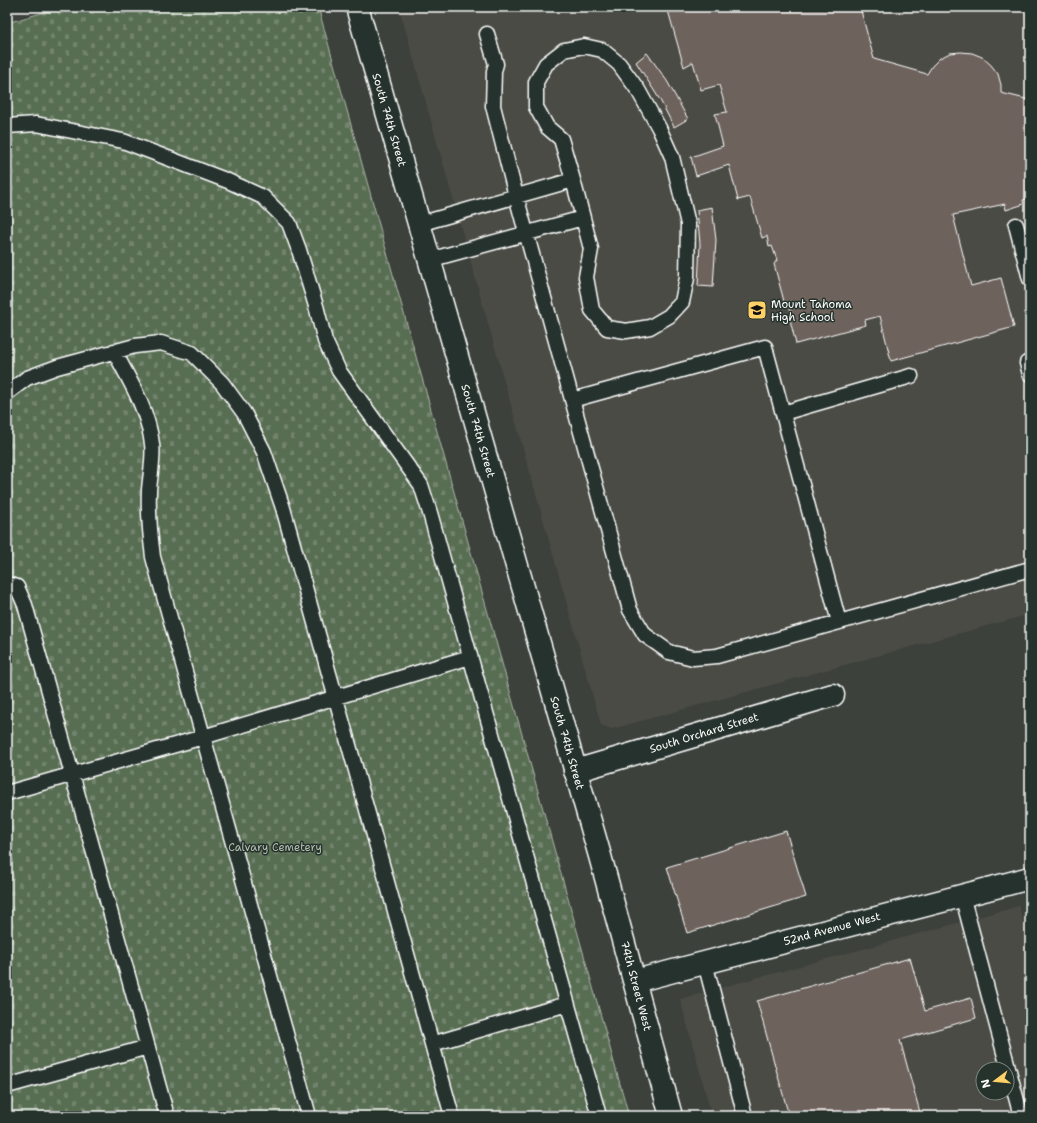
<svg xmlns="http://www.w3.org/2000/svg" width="1037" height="1123" viewBox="0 0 1037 1123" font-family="'Shantell Sans',sans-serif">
  <defs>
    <pattern id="cemetery-stones" width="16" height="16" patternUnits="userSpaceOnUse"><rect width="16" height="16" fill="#596e52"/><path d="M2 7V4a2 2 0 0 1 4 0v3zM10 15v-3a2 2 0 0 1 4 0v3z" fill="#72846c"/></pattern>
  </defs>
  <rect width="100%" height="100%" fill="#3c413b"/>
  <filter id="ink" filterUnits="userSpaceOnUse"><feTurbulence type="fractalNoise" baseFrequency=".025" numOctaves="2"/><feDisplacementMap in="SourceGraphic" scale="8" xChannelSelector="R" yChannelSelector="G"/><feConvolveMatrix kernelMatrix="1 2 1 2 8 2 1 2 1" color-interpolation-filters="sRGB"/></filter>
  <g filter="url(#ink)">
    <!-- built -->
    <path fill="#4b4b45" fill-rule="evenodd" d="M 399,7 L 1030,7 L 1030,614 L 612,729 L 601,725 Z
      M 1019,906 L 1030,948 L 1030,1116 L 712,1116 L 680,999 ZM 983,1069 L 1007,1069 L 1007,1093 L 983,1093 Z"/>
    <!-- cemetery -->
    <path fill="url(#cemetery-stones)" stroke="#acb6a8" d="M 62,7 L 318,7 L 629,1116 L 7,1116 L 7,23 Z"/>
    <!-- building -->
    <path fill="#6e625d" stroke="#fff" d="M 667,7 L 860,7 L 874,59 L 927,74 L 932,66 L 940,58 L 950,53 L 961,52 L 972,53 L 982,57 L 991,65 L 998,74 L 1001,85 L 1001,93 L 1030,100 L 1030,198 L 1023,200 L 1024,204 L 1006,210 L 1005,204 L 953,215 L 971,286 L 1001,278 L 1014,327 L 891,361 L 880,316 L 865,320 L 866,325 L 796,344 L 790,320 L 793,318 L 788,302 L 785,305 L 774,264 L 777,260 L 772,246 L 769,247 L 767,236 L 762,238 L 750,197 L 738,200 L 729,165 L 696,176 L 691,157 L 723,146 L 715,114 L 727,112 L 719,85 L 701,90 L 693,62 L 684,67 Z
      M 647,53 L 667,81 L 688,119 L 674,127 L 660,100 L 636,62 Z
      M 712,207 L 716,240 L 713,287 L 698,286 L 700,244 L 697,210 Z
      M 786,831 L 806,897 L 687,933 L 667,867 Z
      M 910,958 L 925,1011 L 971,998 L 976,1018 L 900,1040 L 921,1116 L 789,1116 L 757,1001 Z"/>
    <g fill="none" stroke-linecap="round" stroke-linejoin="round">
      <!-- service casing -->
      <g stroke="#fff" stroke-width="17">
        <path id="service" d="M 487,34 L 496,64 L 494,71 L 493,106 L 516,196 L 630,610 L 645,635 L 669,652 L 693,658 L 717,656 L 1030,569
          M 7,126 L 36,124 L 123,141 L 228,181 L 263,197 L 289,223 L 299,250 L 316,306 L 325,341 L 339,371 L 421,485 L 430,513 L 599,1116
          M 573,180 L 583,218
          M 419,224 L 573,180 L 561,139 L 547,127 L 536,107 L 536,82 L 546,64 L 564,50 L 584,46 L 602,50 L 619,64 L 638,90 L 659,128 L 672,157 L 688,224 L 687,278 L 682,302 L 669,316 L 650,327 L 626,331 L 607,328 L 592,310 L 586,277 L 591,249 L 583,218 L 429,260
          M 1016,225 L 1030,279
          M 114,351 C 130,381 148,410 152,444 C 154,457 150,476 149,490 C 148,512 150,534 153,557 L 309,1116
          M 1030,363 L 1027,363 L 1030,374
          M 7,393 L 27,378 L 57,367 L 135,346 L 161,343 L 192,353 L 222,383 L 244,413 L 264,452 L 283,508 L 452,1116
          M 572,400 L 765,347 L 839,622
          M 783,413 L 911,376
          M 7,584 L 17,587 L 25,605 L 167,1116
          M 7,793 L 203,737 L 470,657
          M 962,895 L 1021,1116
          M 705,963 L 745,1116
          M 432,1044 L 567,1004
          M 7,1086 L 148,1047"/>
      </g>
      <!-- minor casing -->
      <g stroke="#fff" stroke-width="25">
        <path id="minor" d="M 575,771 L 833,695
          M 635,981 L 1030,878"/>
      </g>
      <!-- primary casing -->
      <g stroke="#fff" stroke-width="25">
        <path id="primary" d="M 357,7 L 600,856 L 671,1116"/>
      </g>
      <!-- service -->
      <use href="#service" stroke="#26332d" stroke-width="14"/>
      <!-- minor -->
      <use href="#minor" stroke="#26332d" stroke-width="22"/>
      <!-- primary -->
      <use href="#primary" stroke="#26332d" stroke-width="22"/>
    </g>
  </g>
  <!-- icons -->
  <defs>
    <g id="school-square" transform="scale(1)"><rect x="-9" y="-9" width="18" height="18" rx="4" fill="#ffd166" stroke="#26332d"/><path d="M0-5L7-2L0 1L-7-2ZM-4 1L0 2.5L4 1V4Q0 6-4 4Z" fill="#111"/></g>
  </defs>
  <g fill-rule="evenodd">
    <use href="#school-square" x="757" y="310"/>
  </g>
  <g text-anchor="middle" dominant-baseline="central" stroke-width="3" stroke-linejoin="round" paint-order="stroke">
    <!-- street labels -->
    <g font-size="11" fill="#fff" stroke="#26332d">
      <text transform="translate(389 120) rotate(74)">South 74th Street</text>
      <text transform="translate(478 431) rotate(74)">South 74th Street</text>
      <text transform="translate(704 733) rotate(-17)">South Orchard Street</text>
      <text transform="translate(567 743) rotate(74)">South 74th Street</text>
      <text transform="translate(832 929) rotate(-15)">52nd Avenue West</text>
      <text transform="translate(636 986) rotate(75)">74th Street West</text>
    </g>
    <!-- poi labels -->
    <g font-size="11" fill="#fff" stroke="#26332d" text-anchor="start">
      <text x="771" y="304">Mount Tahoma<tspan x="771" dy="13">High School</tspan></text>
    </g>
    <!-- park labels -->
    <g font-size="11" fill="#b4beb1" stroke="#26332d">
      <text x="275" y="847">Calvary Cemetery</text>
    </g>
  </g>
  <!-- margin -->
  <rect width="1037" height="1123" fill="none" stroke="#26332d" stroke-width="24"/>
  <rect x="12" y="12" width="1013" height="1099" fill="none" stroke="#fff" stroke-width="1.5" filter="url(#ink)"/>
  <!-- north arrow -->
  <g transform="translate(995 1081) rotate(254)"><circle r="19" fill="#26332d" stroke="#7d8581"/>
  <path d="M0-3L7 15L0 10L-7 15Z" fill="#ffd166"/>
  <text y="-6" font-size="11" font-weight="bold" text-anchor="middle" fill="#ffffff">N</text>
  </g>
</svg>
